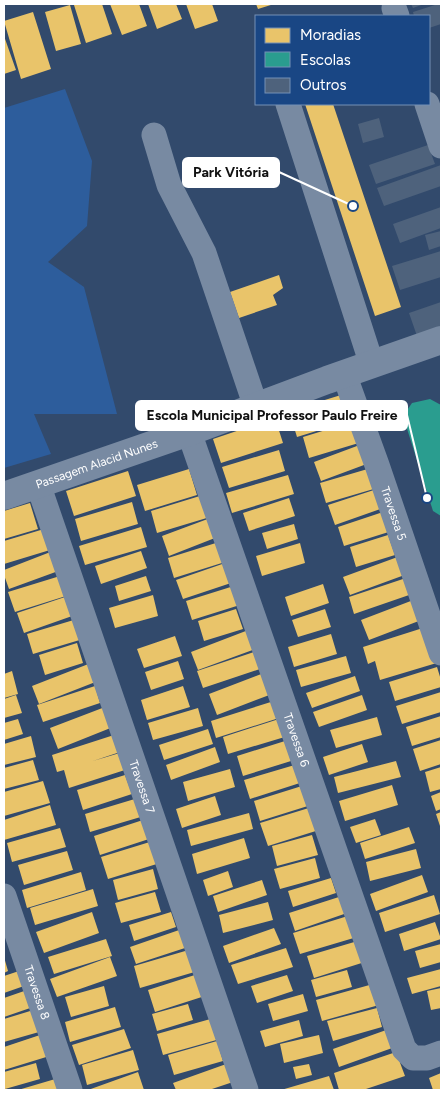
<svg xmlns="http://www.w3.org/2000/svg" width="445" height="1094" viewBox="0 0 445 1094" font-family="Figtree,sans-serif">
  <rect width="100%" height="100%" fill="#324a6c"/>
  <!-- green -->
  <path fill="#2d5d9c" d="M 65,89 L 92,161 L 87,226 L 48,262 L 84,287 L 117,414 L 34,414 L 51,454 L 4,468 L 4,108 Z"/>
  <!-- homes -->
  <path fill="#e9c46a" d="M 78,4 L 102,4 L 112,34 L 86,43 L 74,5 Z
    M 110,4 L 139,4 L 147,26 L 122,35 Z
    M 148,4 L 176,4 L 182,19 L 157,29 Z
    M 186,4 L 212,4 L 218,21 L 195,29 Z
    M 256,4 L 274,4 L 258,9 Z
    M 70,5 L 81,44 L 56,51 L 45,12 Z
    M 33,12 L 51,69 L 21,79 L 4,21 Z
    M 4,36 L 16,70 L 4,74 Z
    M 305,104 L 333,104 L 401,307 L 375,316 Z
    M 279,275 L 283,288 L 273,295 L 277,305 L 239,318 L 230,292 Z
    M 341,395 L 349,421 L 297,437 L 289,411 Z
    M 275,418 L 283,443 L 221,463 L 213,439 Z
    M 355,421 L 362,442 L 309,458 L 303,437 Z
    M 365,443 L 372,462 L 321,481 L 314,462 Z
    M 279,450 L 285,471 L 229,488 L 222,467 Z
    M 371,468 L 377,488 L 326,503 L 320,483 Z
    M 189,469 L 197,495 L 145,511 L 137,485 Z
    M 128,471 L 136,496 L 74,516 L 66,491 Z
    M 288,475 L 294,494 L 232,513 L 226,493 Z
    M 380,488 L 386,507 L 335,525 L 328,505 Z
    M 203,495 L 210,517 L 157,533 L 151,511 Z
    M 289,498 L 295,516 L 249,531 L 243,513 Z
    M 132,502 L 138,524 L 81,541 L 75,519 Z
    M 30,503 L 38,529 L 4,539 L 4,511 Z
    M 389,510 L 395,530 L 344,546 L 338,527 Z
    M 213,517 L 220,536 L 169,556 L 162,536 Z
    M 294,524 L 298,539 L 267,549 L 262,533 Z
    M 141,527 L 147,547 L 85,565 L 79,546 Z
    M 44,529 L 50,550 L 4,564 L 4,541 Z
    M 388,535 L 395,555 L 356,567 L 350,547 Z
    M 219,542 L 225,562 L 174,578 L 168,558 Z
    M 300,543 L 305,563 L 262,576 L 256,556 Z
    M 53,551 L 61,570 L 9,589 L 4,575 L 4,570 Z
    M 141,551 L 147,568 L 101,584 L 95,566 Z
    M 403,555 L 410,573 L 350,595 L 343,577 Z
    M 228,562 L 234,582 L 183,599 L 176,580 Z
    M 60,576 L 66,596 L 15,612 L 8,592 Z
    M 146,576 L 151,591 L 119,601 L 115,586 Z
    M 406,578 L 412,594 L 354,614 L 349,597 Z
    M 323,584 L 329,603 L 291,616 L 285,597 Z
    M 237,585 L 243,604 L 192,620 L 186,601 Z
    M 153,595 L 158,616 L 115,628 L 109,608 Z
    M 68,596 L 75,615 L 24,633 L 17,613 Z
    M 416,599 L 424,619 L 369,640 L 361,620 Z
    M 236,609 L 243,629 L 204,641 L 198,621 Z
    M 325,609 L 331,627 L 298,637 L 292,620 Z
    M 77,619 L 83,639 L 33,654 L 27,634 Z
    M 426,627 L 431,644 L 404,653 L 434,643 L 440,662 L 380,680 L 375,661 L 368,664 L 363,647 Z
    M 251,629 L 258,648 L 198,670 L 191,652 Z
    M 331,634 L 337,654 L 294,667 L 288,647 Z
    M 175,636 L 182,656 L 144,668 L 137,649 Z
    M 77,643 L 83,663 L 45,675 L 39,655 Z
    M 254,652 L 260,669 L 203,688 L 197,671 Z
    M 346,656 L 351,673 L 301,687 L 296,670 Z
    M 178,661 L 184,679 L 151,690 L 145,672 Z
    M 91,663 L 98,681 L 39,704 L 32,686 Z
    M 437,667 L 441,680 L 441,687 L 395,701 L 389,682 Z
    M 12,671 L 18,694 L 4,698 L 4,674 Z
    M 264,673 L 272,694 L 217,715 L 209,694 Z
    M 355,676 L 360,691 L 312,708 L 306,693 Z
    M 95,686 L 100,703 L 43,722 L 37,705 Z
    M 183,686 L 190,707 L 147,720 L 141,700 Z
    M 441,692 L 441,712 L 402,724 L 396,706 Z
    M 16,695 L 22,713 L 4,718 L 4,699 Z
    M 362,695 L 367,710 L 319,727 L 313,712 Z
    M 274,701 L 279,718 L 216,738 L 211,721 Z
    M 105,707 L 113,727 L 58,749 L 50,728 Z
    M 198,708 L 203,726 L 153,740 L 148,723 Z
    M 441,716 L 441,737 L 412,746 L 406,727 Z
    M 377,717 L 382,735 L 336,748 L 330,730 Z
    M 282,718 L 288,736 L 228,754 L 223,737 Z
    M 18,719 L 23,734 L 4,740 L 4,723 Z
    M 208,729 L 213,744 L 164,760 L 159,745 Z
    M 114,735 L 120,752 L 93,761 L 123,752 L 128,769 L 69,788 L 64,770 L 57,772 L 52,755 Z
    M 31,736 L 36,757 L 4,765 L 4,744 Z
    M 441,740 L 441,764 L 420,771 L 413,749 Z
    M 285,741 L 291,761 L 243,776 L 237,756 Z
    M 362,744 L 368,762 L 329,775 L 323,757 Z
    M 215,747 L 220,762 L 171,780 L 166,765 Z
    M 33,760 L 39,780 L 4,789 L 4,768 Z
    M 396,761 L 401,777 L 338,793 L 334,777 Z
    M 298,764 L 303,782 L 250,799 L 244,780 Z
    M 441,767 L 441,789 L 430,792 L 425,772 Z
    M 230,769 L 235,787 L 188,801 L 183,782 Z
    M 125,775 L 132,794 L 83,810 L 77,790 Z
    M 43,781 L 50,803 L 4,816 L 4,792 Z
    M 305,785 L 311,805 L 260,821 L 254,801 Z
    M 392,785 L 398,805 L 345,821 L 339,801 Z
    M 441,792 L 441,809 L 436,811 L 431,796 Z
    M 215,796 L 221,815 L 182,828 L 176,809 Z
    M 138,798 L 144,816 L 90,832 L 85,814 Z
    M 50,805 L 56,825 L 4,840 L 4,820 Z
    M 312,807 L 319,830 L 268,846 L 260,823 Z
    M 441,812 L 441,829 L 436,814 Z
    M 249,813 L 253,829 L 191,846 L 187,830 Z
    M 146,819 L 152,838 L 100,855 L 94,836 Z
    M 375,819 L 381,835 L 356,843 L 350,827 Z
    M 409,827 L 415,843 L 365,859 L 360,843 Z
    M 60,828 L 66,847 L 12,862 L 7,843 Z
    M 312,835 L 318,855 L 277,866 L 272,846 Z
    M 244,838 L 250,858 L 197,874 L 192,854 Z
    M 153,841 L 160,863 L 108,879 L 101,857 Z
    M 416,849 L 421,868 L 370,881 L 366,862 Z
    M 67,851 L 73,870 L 24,885 L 18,865 Z
    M 315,858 L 320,878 L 280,889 L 274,869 Z
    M 153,869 L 158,889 L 118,900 L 113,880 Z
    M 228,871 L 233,887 L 208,896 L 203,880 Z
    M 81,872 L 86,890 L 27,908 L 22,890 Z
    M 422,875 L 428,892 L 376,911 L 370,894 Z
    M 331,878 L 336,893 L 293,907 L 288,891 Z
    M 262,880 L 267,895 L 218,912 L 213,896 Z
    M 93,889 L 98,906 L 35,925 L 30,908 Z
    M 155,892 L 161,912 L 121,923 L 115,903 Z
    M 434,895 L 440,914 L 385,932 L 379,913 Z
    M 342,896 L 347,913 L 295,931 L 289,913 Z
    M 268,902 L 273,920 L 223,933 L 219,915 Z
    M 92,912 L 99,933 L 44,953 L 36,932 Z
    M 171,912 L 176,927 L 134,941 L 129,925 Z
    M 351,915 L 357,937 L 300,954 L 293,933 Z
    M 435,922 L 441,939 L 404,951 L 399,934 Z
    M 274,928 L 281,944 L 229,963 L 223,946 Z
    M 182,929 L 188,947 L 136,964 L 130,947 Z
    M 106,939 L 112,956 L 54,974 L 48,957 Z
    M 361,940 L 368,961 L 314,978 L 307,956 Z
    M 441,944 L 441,962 L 420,968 L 415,951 Z
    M 286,948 L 293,967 L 238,984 L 231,965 Z
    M 192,949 L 198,971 L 140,988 L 134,966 Z
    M 4,957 L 8,971 L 4,973 Z
    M 110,957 L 117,976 L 57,997 L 50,979 Z
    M 441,969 L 441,986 L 412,994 L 407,978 Z
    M 347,970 L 352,987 L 316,997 L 311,980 Z
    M 19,971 L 24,986 L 4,993 L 4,976 Z
    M 201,973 L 208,995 L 155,1012 L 148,990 Z
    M 287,975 L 293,991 L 257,1003 L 251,986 Z
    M 373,984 L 379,1005 L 322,1021 L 316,1000 Z
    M 104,986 L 109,1006 L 71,1017 L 65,997 Z
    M 441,988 L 441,1008 L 431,1010 L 427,991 Z
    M 30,989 L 36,1006 L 4,1017 L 4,998 Z
    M 303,994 L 308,1011 L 273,1021 L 268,1004 Z
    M 188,1004 L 193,1020 L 157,1031 L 152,1014 Z
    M 115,1007 L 121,1027 L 70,1042 L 65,1022 Z
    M 40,1008 L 46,1030 L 4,1042 L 4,1019 Z
    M 377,1008 L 382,1027 L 333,1041 L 327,1021 Z
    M 214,1018 L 220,1039 L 163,1055 L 157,1034 Z
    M 299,1020 L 303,1036 L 265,1047 L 260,1031 Z
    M 124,1029 L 131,1048 L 79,1065 L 72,1045 Z
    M 389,1029 L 395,1047 L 339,1067 L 333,1049 Z
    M 49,1032 L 56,1054 L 4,1070 L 4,1047 Z
    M 319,1035 L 323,1053 L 284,1063 L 280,1044 Z
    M 217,1041 L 223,1061 L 174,1075 L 168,1055 Z
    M 133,1050 L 139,1070 L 87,1085 L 82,1065 Z
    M 396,1052 L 405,1076 L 363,1090 L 339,1090 L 334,1073 Z
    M 36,1063 L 40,1079 L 5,1089 L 4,1072 Z
    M 229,1063 L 236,1081 L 209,1090 L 176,1090 L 173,1083 Z
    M 309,1064 L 312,1075 L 296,1079 L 293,1067 Z
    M 138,1072 L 144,1090 L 88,1090 Z
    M 441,1073 L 441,1090 L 433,1090 L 429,1078 Z
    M 329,1076 L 334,1090 L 281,1090 Z
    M 62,1077 L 66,1090 L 18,1090 Z"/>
  <!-- schools -->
  <path fill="#2a9d8f" d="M 430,399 L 441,405 L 441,516 L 433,511 L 403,416 L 412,403 Z"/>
  <!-- building -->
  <path fill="#4e627c" d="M 411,4 L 424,4 L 413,8 Z
    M 438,4 L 441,4 L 441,24 L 429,28 L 429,16 L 414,16 L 413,12 Z
    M 379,118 L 384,137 L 363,143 L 358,124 Z
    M 428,145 L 435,164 L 376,184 L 369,165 Z
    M 441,165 L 441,186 L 384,206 L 377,188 Z
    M 441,207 L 441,228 L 400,243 L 393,224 Z
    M 441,231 L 441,246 L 429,250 L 425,235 Z
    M 441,251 L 441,277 L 400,290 L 392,266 Z
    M 441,302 L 441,327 L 417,336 L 409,313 Z"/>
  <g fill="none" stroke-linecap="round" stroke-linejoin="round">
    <!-- minor -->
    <g stroke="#788aa2" stroke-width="25">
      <path d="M 394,8 L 397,16"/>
      <path d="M 288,104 L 372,365"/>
      <path d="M 427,104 L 441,146"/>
      <path d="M 154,135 L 169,185 L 204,253 L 256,407"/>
      <path id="s1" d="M 344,374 L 377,465 L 441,653"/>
      <path id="s2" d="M 189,432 L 404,1049 L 413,1058 L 427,1058 L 441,1053"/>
      <path id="s3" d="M 38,484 L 246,1090"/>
      <path id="s4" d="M 4,896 L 70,1090"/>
    </g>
    <!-- tertiary -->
    <path stroke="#788aa2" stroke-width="28" id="s5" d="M 4,496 L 189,432 L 327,380 L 441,340"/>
  </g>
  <g text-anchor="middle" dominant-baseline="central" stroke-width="5" stroke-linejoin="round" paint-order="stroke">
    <!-- street labels -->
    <g font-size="12" fill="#fff" stroke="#194684">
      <text stroke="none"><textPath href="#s5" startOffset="98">Passagem Alacid Nunes</textPath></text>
      <text stroke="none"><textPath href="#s1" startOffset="148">Travessa 5</textPath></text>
      <text stroke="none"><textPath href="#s2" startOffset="326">Travessa 6</textPath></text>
      <text stroke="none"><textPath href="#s3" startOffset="320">Travessa 7</textPath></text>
      <text stroke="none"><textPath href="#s4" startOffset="102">Travessa 8</textPath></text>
    </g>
  </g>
  <!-- callouts -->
  <path fill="none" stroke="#fff" stroke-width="2" d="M353 206L279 172M427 498L407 415"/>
  <g fill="#fff" stroke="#194684" stroke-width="2">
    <circle cx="353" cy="206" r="5"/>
    <circle cx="427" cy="498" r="5"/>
  </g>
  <g fill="#fff" stroke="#fff" stroke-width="2">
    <rect x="183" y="158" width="96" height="29" rx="5"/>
    <rect x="136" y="401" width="271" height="29" rx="5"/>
  </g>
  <g font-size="14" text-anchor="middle" font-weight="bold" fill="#111">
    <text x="231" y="177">Park Vitória</text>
    <text x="272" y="420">Escola Municipal Professor Paulo Freire</text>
  </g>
  <!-- border -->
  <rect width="445" height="1094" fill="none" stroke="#ffffff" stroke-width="10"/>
  <!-- legend -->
  <rect x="255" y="15" width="175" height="90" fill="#194684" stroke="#7590b5"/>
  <rect x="265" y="28" width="25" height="15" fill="#e9c46a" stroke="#7590b5"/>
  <text x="300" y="40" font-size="15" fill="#ffffff">Moradias</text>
  <rect x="265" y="52" width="25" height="15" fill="#2a9d8f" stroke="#7590b5"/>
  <text x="300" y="65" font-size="15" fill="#ffffff">Escolas</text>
  <rect x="265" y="78" width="25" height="15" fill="#4e627c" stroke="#7590b5"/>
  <text x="300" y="90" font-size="15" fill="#ffffff">Outros</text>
</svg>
